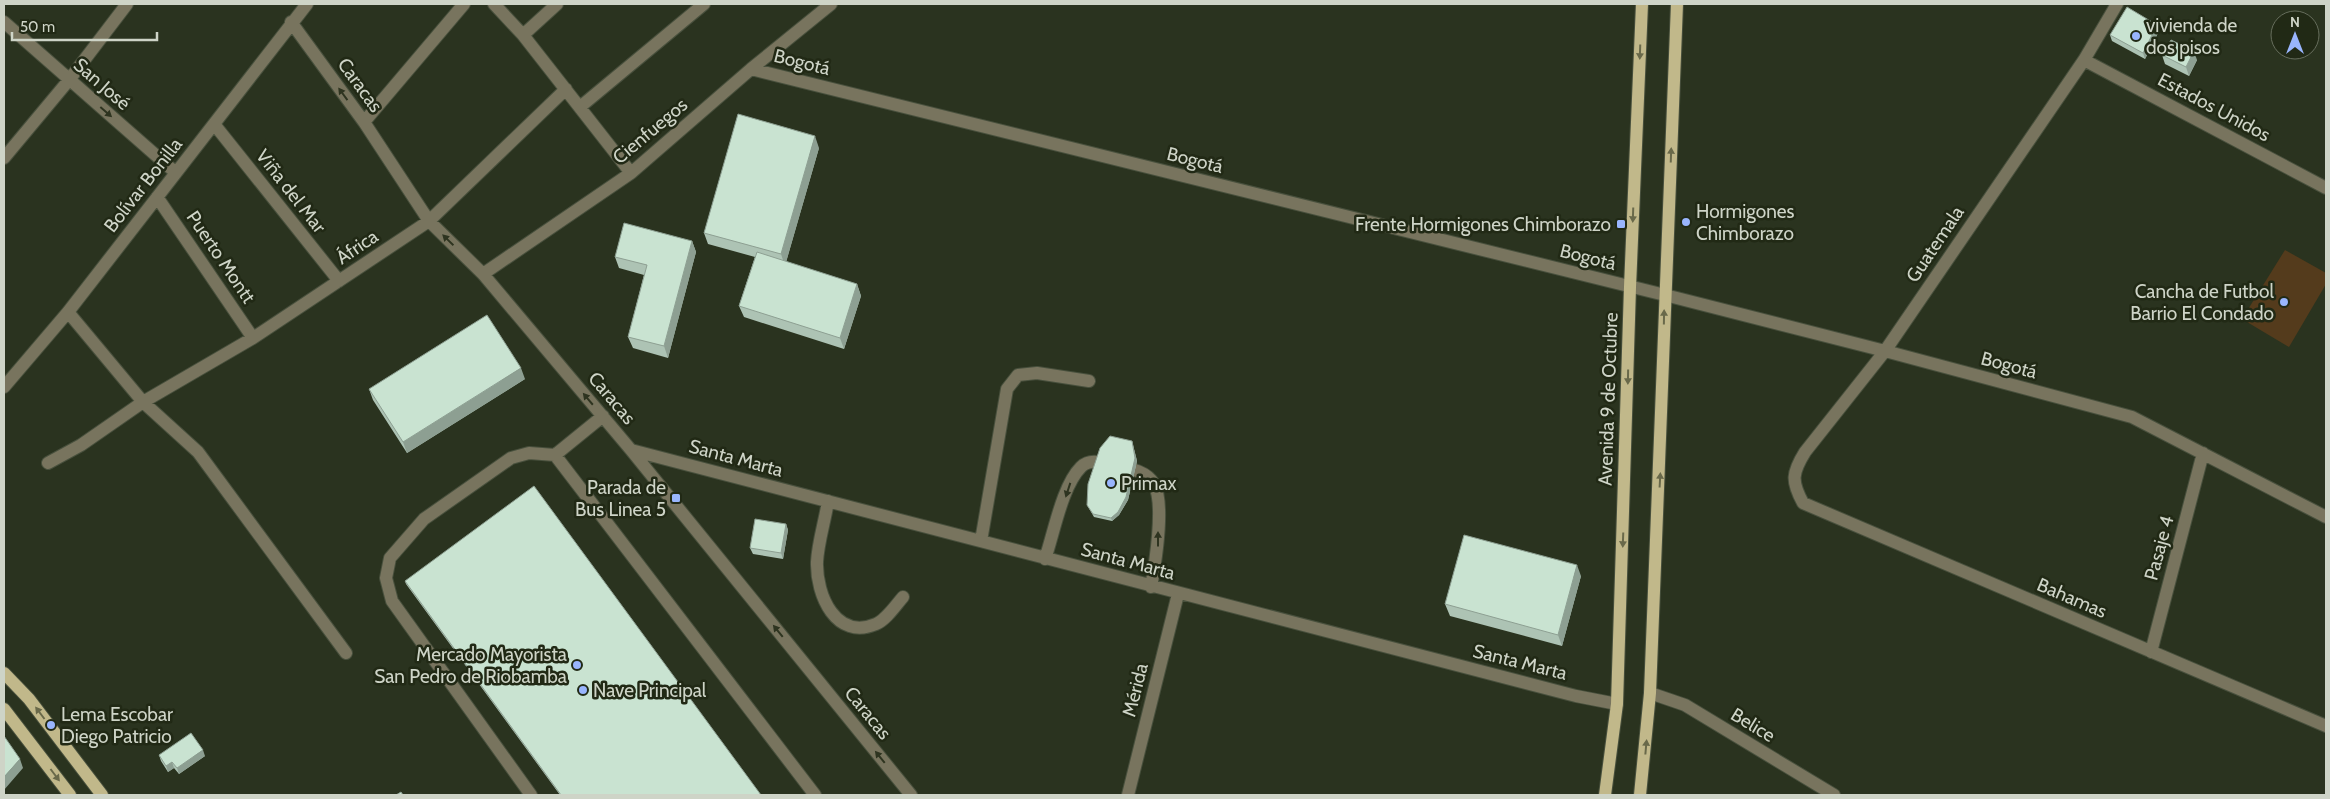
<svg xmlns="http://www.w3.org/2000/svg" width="2330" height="799" viewBox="0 0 2330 799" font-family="Cabin,sans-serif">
  <rect width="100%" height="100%" fill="#2a331f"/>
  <!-- pitch -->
  <path fill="#543b1c" d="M 2285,250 L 2326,273 L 2326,284 L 2289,347 L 2242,319 Z"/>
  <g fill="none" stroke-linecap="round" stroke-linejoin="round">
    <!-- minor casing -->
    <g stroke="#48503d" stroke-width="14">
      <path id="minor" d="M 494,4 L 523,35 L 631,173
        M 2117,4 L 2084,60 L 1885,351 L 1805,452 C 1792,473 1791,481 1803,503 L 2326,726
        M 4,22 L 176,173
        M 291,22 L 364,122 L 429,221 L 483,274 L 631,450 L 911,795
        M 523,35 L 557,4
        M 2084,60 L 2326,188
        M 751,69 L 1665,295 L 1885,351 L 2132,417 L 2326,517
        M 580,107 L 704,4
        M 364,122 L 464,4
        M 214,124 L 339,281
        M 4,158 L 69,80 L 127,4
        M 157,197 L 253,338
        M 483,274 L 631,173 L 751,69 L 831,4
        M 68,312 L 143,402 L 198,452 L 346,653
        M 4,387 L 68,312 L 307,4
        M 631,450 L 1576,696 L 1617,704
        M 555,455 L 603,416
        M 48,463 L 81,445 L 143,402 L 253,338 L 429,221 L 566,89
        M 828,501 C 825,521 818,542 817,562 C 816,595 836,641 876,624 C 886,620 896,605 903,597
        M 981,541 L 1007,389 L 1018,375 L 1037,373 L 1089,381
        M 1045,559 C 1054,533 1062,486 1081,467 C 1090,458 1103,463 1113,465 C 1127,468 1146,470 1154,484 C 1165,504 1155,565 1151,587
        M 2151,652 L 2203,453
        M 1650,693 L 1685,705 L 1834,795
        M 531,795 L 392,601 L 386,578 L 390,558 L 424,519 L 511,458 L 529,453 L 555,455 L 815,795
        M 1128,795 L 1178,594"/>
    </g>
    <!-- major casing -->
    <g stroke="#48503d" stroke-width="14">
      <path id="major" d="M 4,673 L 29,699 L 102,795
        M 4,709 L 70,795
        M 1605,795 L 1617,704 L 1630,287 L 1642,4
        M 1640,795 L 1650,693 L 1677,4"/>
    </g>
    <!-- minor -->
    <use href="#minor" stroke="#78745e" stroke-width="12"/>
    <!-- major -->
    <use href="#major" stroke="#c1b88a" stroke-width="12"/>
  </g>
  <!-- wall -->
  <path fill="#adc3b4" d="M 2157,25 L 2159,31 L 2145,59 L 2112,41 L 2110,35 Z
    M 2162,55 L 2197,60 L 2189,76 L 2165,64 Z
    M 819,148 L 786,262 L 857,284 L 861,296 L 844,349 L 744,317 L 739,306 L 755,257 L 708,244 L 704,233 Z
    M 692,241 L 696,252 L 668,358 L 633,348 L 628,337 L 644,275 L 619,268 L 615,257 Z
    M 525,379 L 407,453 L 373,400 L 369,389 Z
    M 1132,441 L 1137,461 L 1128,500 L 1119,515 L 1112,521 L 1094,517 L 1087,505 Z
    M 786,524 L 788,530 L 783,559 L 753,554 L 750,548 Z
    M 1581,576 L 1562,646 L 1450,616 L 1445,604 Z
    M 405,581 L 761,795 L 560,795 L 406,584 Z
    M 159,755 L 205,756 L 179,774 L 174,768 L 168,772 L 161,761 Z"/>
  <!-- shaded-wall -->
  <path fill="#8d9f92" d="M 2157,25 L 2159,31 L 2145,59 L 2143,53 Z
    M 2194,51 L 2197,60 L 2189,76 L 2186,67 Z
    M 815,136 L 819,148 L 785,266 L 781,254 Z
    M 692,241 L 696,252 L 668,358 L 664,346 Z
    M 857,284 L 861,296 L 844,349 L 840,338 Z
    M 521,368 L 525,379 L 407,453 L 403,442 Z
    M 1132,441 L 1137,461 L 1128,500 L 1119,515 L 1112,521 L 1111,518 Z
    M 786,524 L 788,530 L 783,559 L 781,553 Z
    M 1577,565 L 1581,576 L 1562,646 L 1558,635 Z
    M 203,750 L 205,756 L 179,774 L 177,768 Z
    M 20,759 L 23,768 L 4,790 L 4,777 Z
    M 172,762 L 174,768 L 168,772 L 166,766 Z"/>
  <!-- building -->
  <path fill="#c9e3d1" stroke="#8d9f92" d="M 2127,7 L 2157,25 L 2143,53 L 2110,35 Z
    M 2171,40 L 2194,51 L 2186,67 L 2162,55 Z
    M 738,114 L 815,136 L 781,254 L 704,233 Z
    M 624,223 L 692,241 L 664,346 L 628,337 L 647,265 L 615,257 Z
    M 757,252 L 857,284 L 840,338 L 739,306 Z
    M 487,315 L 521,368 L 403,442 L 369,389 Z
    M 1110,436 L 1132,441 L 1135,458 L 1126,497 L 1118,512 L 1111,518 L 1093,514 L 1087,505 L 1088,484 L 1100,448 Z
    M 534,486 L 761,795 L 561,795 L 405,581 Z
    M 755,519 L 786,524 L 781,553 L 750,548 Z
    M 1464,535 L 1577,565 L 1558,635 L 1445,604 Z
    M 191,733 L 203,750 L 177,768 L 172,762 L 166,766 L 159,755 Z
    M 4,736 L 20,759 L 4,777 Z
    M 401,792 L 403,795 L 396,795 Z"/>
  <!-- one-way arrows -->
  <defs><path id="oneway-solid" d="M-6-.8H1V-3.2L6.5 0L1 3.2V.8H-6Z" transform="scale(1.25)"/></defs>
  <g fill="#69694a">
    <use href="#oneway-solid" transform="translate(1640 52) rotate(92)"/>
    <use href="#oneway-solid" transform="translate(1671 155) rotate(-88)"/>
    <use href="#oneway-solid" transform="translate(1633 215) rotate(92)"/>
    <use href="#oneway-solid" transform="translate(1664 317) rotate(-89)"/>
    <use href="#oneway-solid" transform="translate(1628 377) rotate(91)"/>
    <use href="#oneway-solid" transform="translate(1660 480) rotate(-87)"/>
    <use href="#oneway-solid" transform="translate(1623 540) rotate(92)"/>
    <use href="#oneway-solid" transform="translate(40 713) rotate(-127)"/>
    <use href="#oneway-solid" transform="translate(1646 747) rotate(-85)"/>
    <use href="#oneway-solid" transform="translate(55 775) rotate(53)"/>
  </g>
  <g fill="#2e3420">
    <use href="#oneway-solid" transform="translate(343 94) rotate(-126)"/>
    <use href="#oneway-solid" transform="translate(106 112) rotate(41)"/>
    <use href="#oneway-solid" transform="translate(448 240) rotate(-136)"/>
    <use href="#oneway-solid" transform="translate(588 399) rotate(-130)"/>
    <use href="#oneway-solid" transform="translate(1068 490) rotate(108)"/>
    <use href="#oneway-solid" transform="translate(1158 539) rotate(-90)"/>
    <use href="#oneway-solid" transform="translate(778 631) rotate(-129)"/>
    <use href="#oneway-solid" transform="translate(880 757) rotate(-129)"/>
  </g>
  <!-- markers -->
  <g fill="#99b5fd" stroke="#212915" stroke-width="2">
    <circle cx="2136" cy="36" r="5"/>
    <circle cx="1686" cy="222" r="5"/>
    <rect x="1616" y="219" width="10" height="10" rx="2.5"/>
    <circle cx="2284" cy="302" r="5"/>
    <circle cx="1111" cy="483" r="5"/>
    <rect x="671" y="493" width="10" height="10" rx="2.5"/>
    <circle cx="577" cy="665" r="5"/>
    <circle cx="583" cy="690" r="5"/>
    <circle cx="51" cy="725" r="5"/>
  </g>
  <g text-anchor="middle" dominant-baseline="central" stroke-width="5" stroke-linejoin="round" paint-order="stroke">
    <!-- poi labels -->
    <g font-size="19" fill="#ced4c7" stroke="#212915" text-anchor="start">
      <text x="2146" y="25">vivienda de<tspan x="2146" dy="22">dos pisos</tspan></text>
      <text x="1696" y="211">Hormigones<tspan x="1696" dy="22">Chimborazo</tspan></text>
      <text x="1611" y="224" text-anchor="end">Frente Hormigones Chimborazo</text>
      <text x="2274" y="291" text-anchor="end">Cancha de Futbol<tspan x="2274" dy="22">Barrio El Condado</tspan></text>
      <text x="1121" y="483">Primax</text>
      <text x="666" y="487" text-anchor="end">Parada de<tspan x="666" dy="22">Bus Linea 5</tspan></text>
      <text x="567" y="654" text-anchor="end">Mercado Mayorista<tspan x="567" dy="22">San Pedro de Riobamba</tspan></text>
      <text x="593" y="690">Nave Principal</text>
      <text x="61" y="714">Lema Escobar<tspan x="61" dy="22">Diego Patricio</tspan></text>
    </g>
    <!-- street labels -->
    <g font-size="19" fill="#ced4c7" stroke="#212915">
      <text transform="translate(802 62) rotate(14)">Bogotá</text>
      <text transform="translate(102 84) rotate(41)">San José</text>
      <text transform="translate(360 85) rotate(54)">Caracas</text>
      <text transform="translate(2214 107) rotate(28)">Estados Unidos</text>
      <text transform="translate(650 131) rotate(-40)">Cienfuegos</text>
      <text transform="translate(1195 160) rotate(14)">Bogotá</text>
      <text transform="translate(143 185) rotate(-52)">Bolívar Bonilla</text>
      <text transform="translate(291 191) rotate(52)">Viña del Mar</text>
      <text transform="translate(1935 244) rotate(-56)">Guatemala</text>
      <text transform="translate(357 247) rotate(-34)">África</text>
      <text transform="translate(221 257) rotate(56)">Puerto Montt</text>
      <text transform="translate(1588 257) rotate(14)">Bogotá</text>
      <text transform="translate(2009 365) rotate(15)">Bogotá</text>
      <text transform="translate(612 398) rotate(50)">Caracas</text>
      <text transform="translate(1608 399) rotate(-88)">Avenida 9 de Octubre</text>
      <text transform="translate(736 458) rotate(15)">Santa Marta</text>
      <text transform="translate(2159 548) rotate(-75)">Pasaje 4</text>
      <text transform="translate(1128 561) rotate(15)">Santa Marta</text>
      <text transform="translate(2072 598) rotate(23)">Bahamas</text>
      <text transform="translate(1520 662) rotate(14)">Santa Marta</text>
      <text transform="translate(1135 690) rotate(-76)">Mérida</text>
      <text transform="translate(868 713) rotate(51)">Caracas</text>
      <text transform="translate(1753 725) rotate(31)">Belice</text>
    </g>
  </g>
  <!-- border -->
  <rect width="2330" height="799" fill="none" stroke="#ced4c7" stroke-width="10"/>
  <!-- north arrow -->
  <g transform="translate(2295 35)"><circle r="24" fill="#212915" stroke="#666d5c"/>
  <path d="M0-4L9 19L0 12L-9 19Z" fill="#99b5fd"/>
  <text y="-8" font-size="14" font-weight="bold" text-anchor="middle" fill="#ced4c7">N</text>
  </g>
  <!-- scale -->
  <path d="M12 32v8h145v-8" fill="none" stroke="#ced4c7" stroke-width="2.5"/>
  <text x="20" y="32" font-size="15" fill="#ced4c7" stroke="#212915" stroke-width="4" paint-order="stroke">50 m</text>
</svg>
